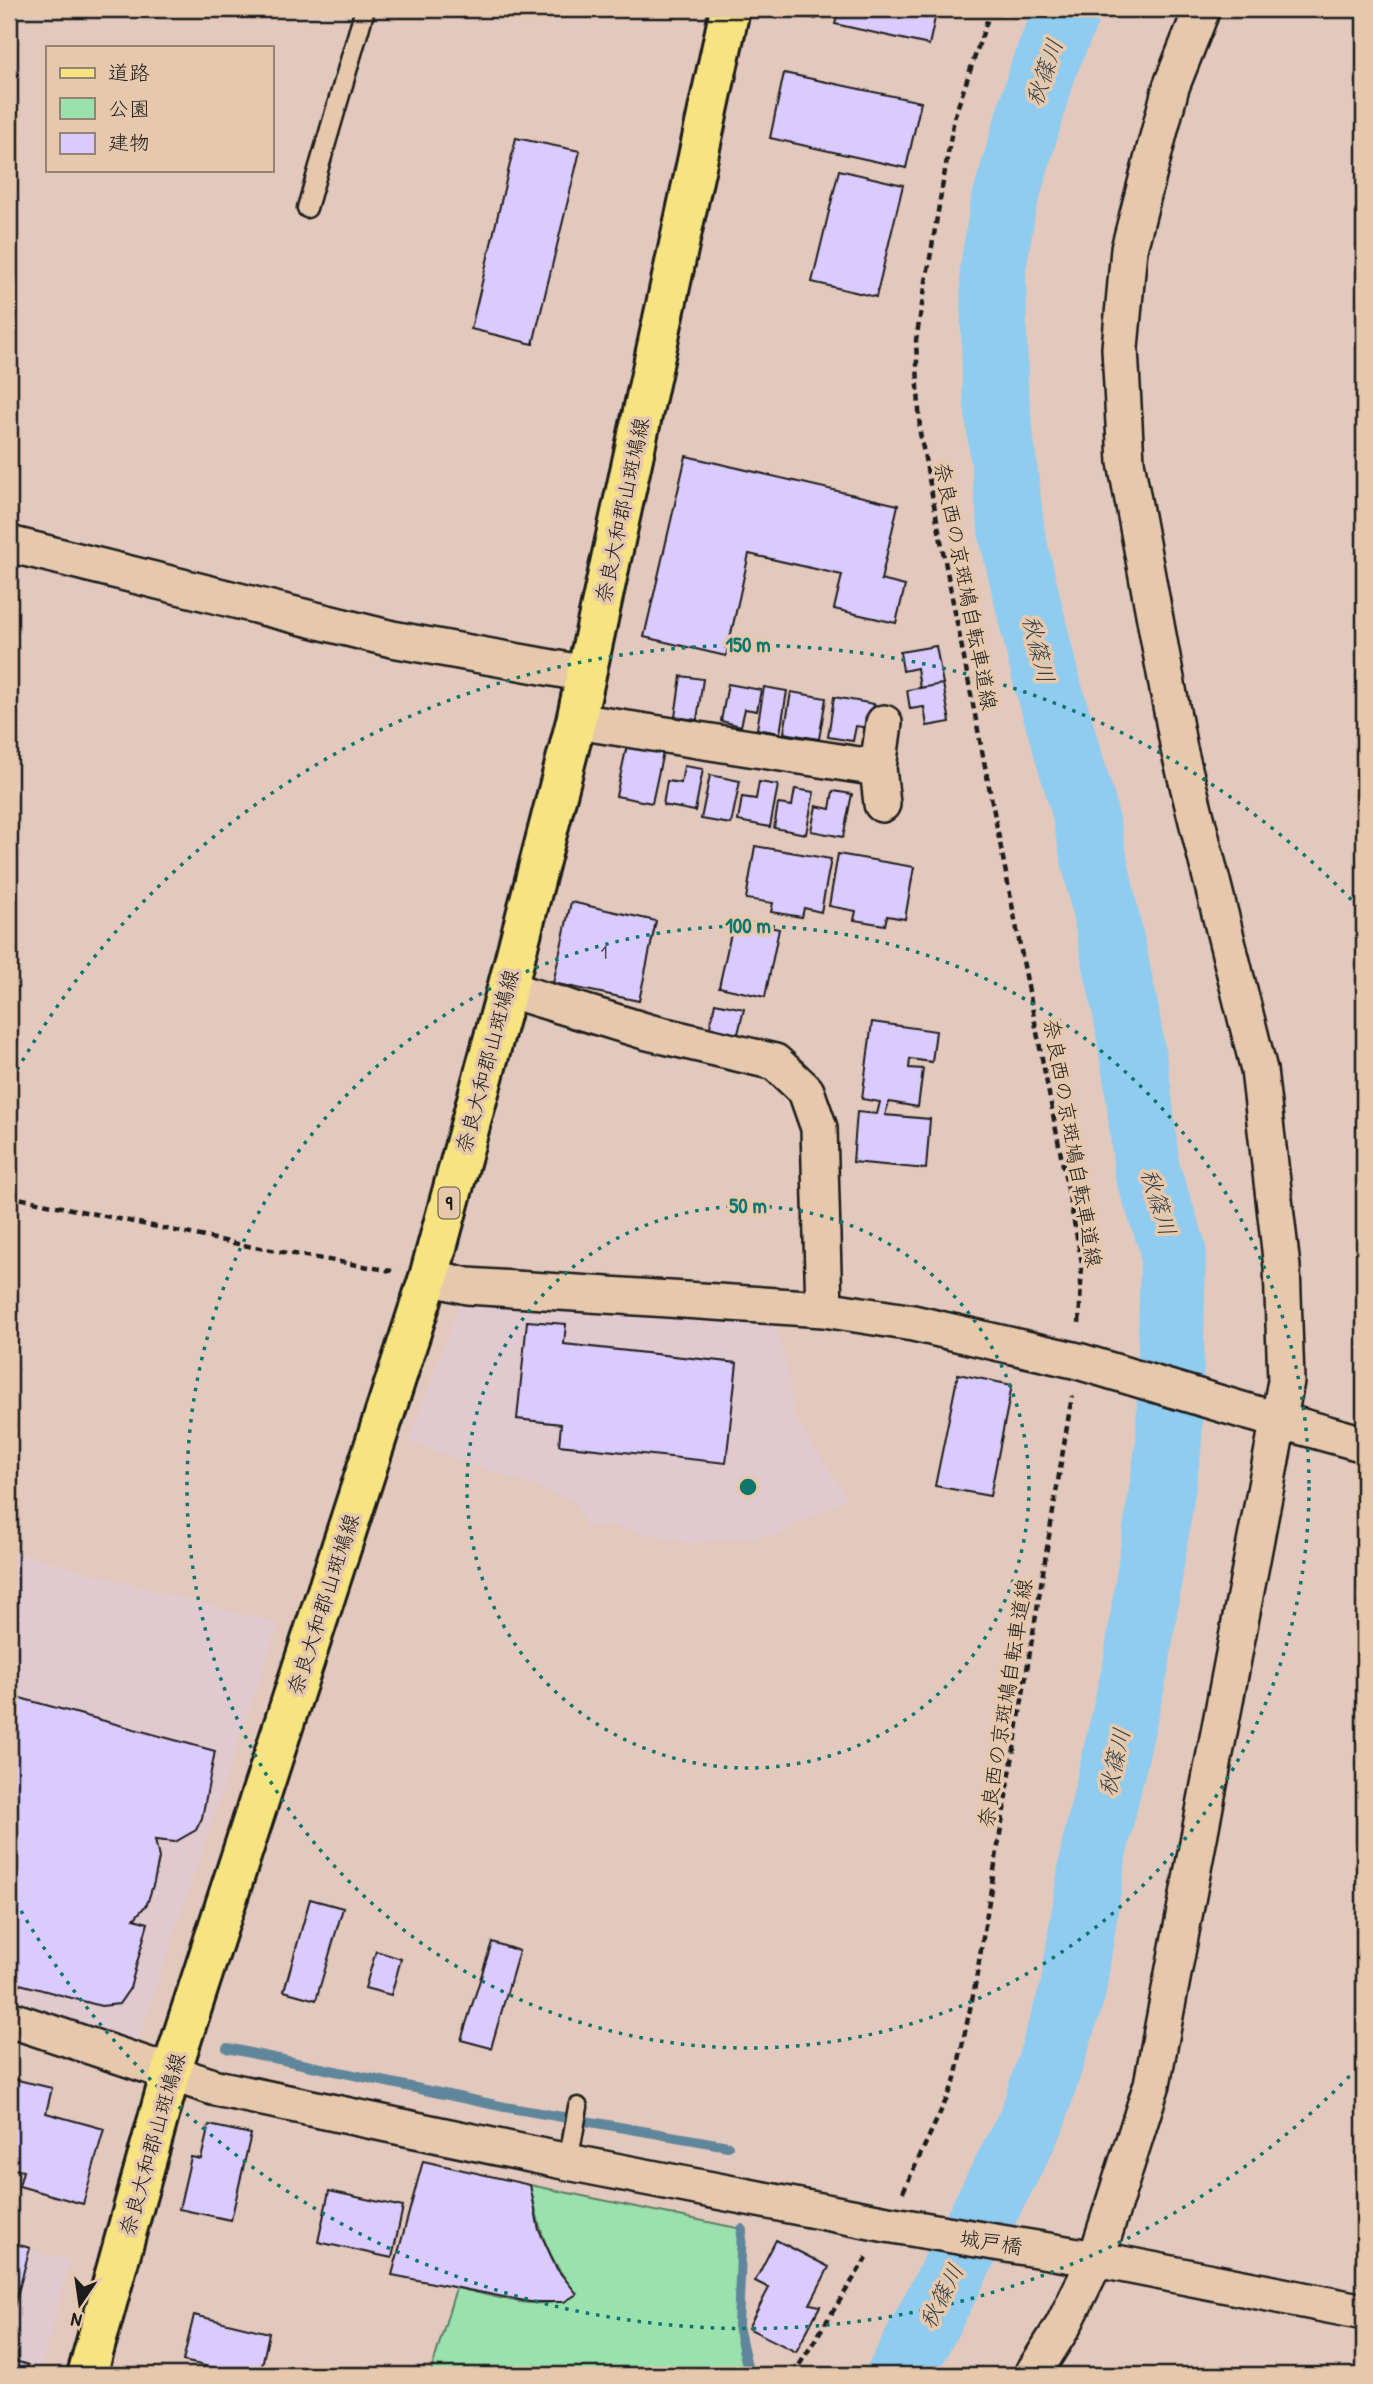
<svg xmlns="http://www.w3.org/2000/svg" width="1373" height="2384" viewBox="0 0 1373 2384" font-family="'Patrick Hand','Klee One',sans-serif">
  <rect width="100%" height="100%" fill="#e3c9bd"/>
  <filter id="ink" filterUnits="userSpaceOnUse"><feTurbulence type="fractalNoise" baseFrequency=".0143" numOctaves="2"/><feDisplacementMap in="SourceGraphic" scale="14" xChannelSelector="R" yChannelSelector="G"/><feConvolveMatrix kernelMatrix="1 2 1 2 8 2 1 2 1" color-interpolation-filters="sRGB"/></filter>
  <g filter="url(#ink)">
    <!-- built -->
    <path fill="#e0cad0" d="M 467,1286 L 773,1317 L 785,1361 L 794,1416 L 847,1498 L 775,1535 L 690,1543 L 613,1526 L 587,1526 L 574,1500 L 408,1441 Z
      M 9,1551 L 278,1624 L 132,2058 L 9,2019 Z
      M 9,2246 L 70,2260 L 39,2375 L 9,2375 Z"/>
    <!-- green -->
    <path fill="#9ae1ae" stroke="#5b7e65" stroke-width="2" d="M 530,2185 L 742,2229 L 738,2326 L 749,2375 L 430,2375 L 456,2288 C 492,2295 544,2315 576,2294 C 546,2255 540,2233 530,2185 Z"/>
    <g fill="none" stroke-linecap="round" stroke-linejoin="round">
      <!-- stream -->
      <path stroke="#61869b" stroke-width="10" d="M 227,2048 L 505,2107 L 728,2146
        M 742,2229 L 738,2326 L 749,2375"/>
      <!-- river -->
      <path stroke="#8fccef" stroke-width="66" d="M 900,2375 L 1032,2120 L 1073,1990 L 1094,1850 L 1136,1666 L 1169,1443 L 1173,1248 L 1147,1171 L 1138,1088 L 1125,1007 L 1083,805 L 1046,679 L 1012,535 L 995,387 L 993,269 L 1003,207 L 1043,70 L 1068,9"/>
    </g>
    <!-- building -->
    <path fill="#d9cbfd" stroke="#1c1c1c" stroke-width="2" d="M 798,9 L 819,9 L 816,19 L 797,15 Z
      M 839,9 L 937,9 L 929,45 L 835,24 Z
      M 784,73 L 921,102 L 906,168 L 770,138 Z
      M 516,138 L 580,151 L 533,344 L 471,329 Z
      M 839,170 L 903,185 L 876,297 L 812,282 Z
      M 686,456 L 898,505 L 881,580 L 905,586 L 896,623 L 834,609 L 842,575 L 749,554 L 726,656 L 644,637 Z
      M 936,646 L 943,684 L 920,688 L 917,668 L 903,671 L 900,652 Z
      M 681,676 L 703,679 L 697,720 L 675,717 Z
      M 728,684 L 761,690 L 757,711 L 745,709 L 741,726 L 721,721 Z
      M 943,684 L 950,722 L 927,726 L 924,707 L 910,709 L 907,690 Z
      M 764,687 L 787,691 L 780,733 L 757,729 Z
      M 791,692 L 826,698 L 819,739 L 784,733 Z
      M 834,697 L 874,704 L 870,728 L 856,726 L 853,741 L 828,737 Z
      M 627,745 L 663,752 L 652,803 L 616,796 Z
      M 684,766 L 703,769 L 695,811 L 663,805 L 667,781 L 681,783 Z
      M 710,775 L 740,781 L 731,824 L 701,819 Z
      M 759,782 L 778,785 L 770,827 L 738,821 L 742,797 L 756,799 Z
      M 795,789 L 814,792 L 806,834 L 774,828 L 778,804 L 792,806 Z
      M 833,791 L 852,794 L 843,837 L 811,831 L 816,806 L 830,809 Z
      M 755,846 L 831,859 L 821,912 L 804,908 L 802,917 L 771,912 L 773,903 L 746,899 Z
      M 838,854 L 914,867 L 905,919 L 887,916 L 885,925 L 854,920 L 856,911 L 829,906 Z
      M 571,902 L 656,921 L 639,1001 L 553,983 Z
      M 734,920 L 779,929 L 765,997 L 719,987 Z
      M 715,1003 L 744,1009 L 736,1042 L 708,1036 Z
      M 872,1022 L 936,1031 L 932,1062 L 910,1059 L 909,1068 L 923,1069 L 918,1107 L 889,1102 L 885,1115 L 930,1119 L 926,1169 L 853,1162 L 857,1112 L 877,1114 L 880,1102 L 862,1099 Z
      M 527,1321 L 566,1324 L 564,1344 L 737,1363 L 726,1463 L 559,1445 L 561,1424 L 517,1419 Z
      M 958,1374 L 1012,1385 L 990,1496 L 935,1486 Z
      M 9,1695 L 215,1751 L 202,1818 L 196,1830 L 175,1842 L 155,1840 L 159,1858 L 154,1882 L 147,1904 L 134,1919 L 148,1923 L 130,1988 L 119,2004 L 101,2006 L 9,1981 Z
      M 310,1899 L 343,1908 L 316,2000 L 284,1991 Z
      M 492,1942 L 519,1951 L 491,2048 L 461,2040 Z
      M 376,1951 L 401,1959 L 391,1995 L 365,1988 Z
      M 9,2078 L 52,2088 L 46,2113 L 104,2129 L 83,2204 L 19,2186 L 23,2171 L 9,2168 Z
      M 209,2125 L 251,2134 L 231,2220 L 179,2209 L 191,2157 L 201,2159 Z
      M 423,2161 L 530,2185 L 539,2230 L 557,2269 L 577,2294 L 564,2302 L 530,2302 L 392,2275 Z
      M 329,2191 L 403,2207 L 392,2258 L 318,2242 Z
      M 776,2240 L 829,2267 L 810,2304 L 820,2306 L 796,2352 L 748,2328 L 769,2288 L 755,2281 Z
      M 9,2242 L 30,2248 L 9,2326 Z
      M 194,2315 L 269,2333 L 260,2375 L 245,2375 L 183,2361 Z
      M 9,2359 L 28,2365 L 25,2375 L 9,2375 Z"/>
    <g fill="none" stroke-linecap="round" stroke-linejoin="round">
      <!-- lane casing -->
      <g stroke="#1c1c1c" stroke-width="23">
        <path id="lane" d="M 307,208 L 365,9
          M 568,2162 L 578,2107"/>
      </g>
      <!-- street casing -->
      <g stroke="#1c1c1c" stroke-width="40">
        <path id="street" d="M 9,544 L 392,639 L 586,674
          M 576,721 L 878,768 L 884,723
          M 878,768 L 882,804
          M 507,989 L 648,1032 L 775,1062 L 806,1091 L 819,1128 L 824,1309
          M 429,1277 L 467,1286 L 824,1309 L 913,1323 L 1078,1361 L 1245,1411 L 1364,1444
          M 9,2019 L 216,2088 L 568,2162 L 887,2224 L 1096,2259 L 1364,2312
          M 1032,2375 L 1063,2326 L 1096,2259 L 1152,2084 L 1286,1381 L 1282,1267 L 1259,1070 L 1179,749 L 1126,462 L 1120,348 L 1129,249 L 1171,87 L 1202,9"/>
      </g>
      <!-- primary casing -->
      <g stroke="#1c1c1c" stroke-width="44">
        <path id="primary" d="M 87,2375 L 171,2072 L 429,1277 L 507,989 L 576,721 L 730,9"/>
      </g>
      <!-- path -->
      <path stroke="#1c1c1c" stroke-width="4.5" stroke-dasharray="7 5" stroke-linecap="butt" d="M 991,9 L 954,118 L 916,340 L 920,433 L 1082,1263 L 1079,1325
        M 9,1196 L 248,1246 L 392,1271
        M 903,2192 L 954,2083 L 975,1986 L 1072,1396
        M 793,2375 L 867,2257"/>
      <!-- lane -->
      <use href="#lane" stroke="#e6c8ad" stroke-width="18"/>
      <!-- street -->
      <use href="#street" stroke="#e6c8ad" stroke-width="35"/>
      <!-- primary -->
      <use href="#primary" stroke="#f6e381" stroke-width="38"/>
    </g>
  </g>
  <!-- distance rings -->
  <g fill="none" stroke="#0f766e" stroke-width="3.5" stroke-dasharray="3.5 7">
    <circle cx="748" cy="1487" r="281"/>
    <circle cx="748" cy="1487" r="561"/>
    <path d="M1364 2061A842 842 0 0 1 12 1895M12 1079A842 842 0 0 1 1364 913"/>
  </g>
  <g text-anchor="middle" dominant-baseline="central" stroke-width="7" stroke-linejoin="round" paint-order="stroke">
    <!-- number labels -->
    <g font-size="18" fill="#4b4854">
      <text x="604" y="952">1</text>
    </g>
    <!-- shield labels -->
    <rect fill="#e6c8ad" stroke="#595048" stroke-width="2" x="438.5" y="1187.5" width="21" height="31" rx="5"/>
    <g font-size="19" font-weight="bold" fill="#1c1c1c">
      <text x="449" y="1203">9</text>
    </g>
    <!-- street labels -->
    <g font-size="21" fill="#1c1c1c" stroke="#e6c8ad">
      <text transform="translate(622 510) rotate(-78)">奈良大和郡山斑鳩線</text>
      <text transform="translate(966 586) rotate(79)">奈良西の京斑鳩自転車道線</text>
      <text transform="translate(487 1061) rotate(-75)">奈良大和郡山斑鳩線</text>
      <text transform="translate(1073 1143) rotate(80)">奈良西の京斑鳩自転車道線</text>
      <text transform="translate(323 1604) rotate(-72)">奈良大和郡山斑鳩線</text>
      <text transform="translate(1005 1703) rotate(-81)">奈良西の京斑鳩自転車道線</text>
      <text transform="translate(152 2144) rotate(-74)">奈良大和郡山斑鳩線</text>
      <text transform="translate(991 2242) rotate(9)">城戸橋</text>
    </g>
    <!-- water labels -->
    <g font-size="23" font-style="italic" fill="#333f46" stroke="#e6c8ad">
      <text transform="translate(1044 72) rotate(-71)">秋篠川</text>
      <text transform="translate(1039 649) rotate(76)">秋篠川</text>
      <text transform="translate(1159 1202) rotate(73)">秋篠川</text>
      <text transform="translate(1114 1762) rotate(-77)">秋篠川</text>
      <text transform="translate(941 2296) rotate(-63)">秋篠川</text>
    </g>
  </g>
  <circle cx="748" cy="1487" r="10" fill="#0f766e" stroke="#e6c8ad" stroke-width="3.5"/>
  <g font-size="21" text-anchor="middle" font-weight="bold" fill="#0f766e" stroke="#e6c8ad" stroke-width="7" stroke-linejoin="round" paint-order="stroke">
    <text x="748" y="652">150 m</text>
    <text x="748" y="933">100 m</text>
    <text x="748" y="1213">50 m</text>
  </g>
  <!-- margin -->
  <rect width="1373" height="2384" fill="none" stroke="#e6c8ad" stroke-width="35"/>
  <rect x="18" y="18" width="1338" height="2349" fill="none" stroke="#1c1c1c" stroke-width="2.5" filter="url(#ink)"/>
  <!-- legend -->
  <rect x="46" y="46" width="228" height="126" fill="#e6c8ad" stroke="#958373" stroke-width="2"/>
  <rect x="60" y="68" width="35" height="10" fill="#f6e381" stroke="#958373" stroke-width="2"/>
  <text x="108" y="80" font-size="21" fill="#1c1c1c">道路</text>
  <rect x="60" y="98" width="35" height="21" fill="#9ae1ae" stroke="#958373" stroke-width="2"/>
  <text x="108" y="116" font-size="21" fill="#1c1c1c">公園</text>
  <rect x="60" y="133" width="35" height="21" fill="#d9cbfd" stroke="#958373" stroke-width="2"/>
  <text x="108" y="150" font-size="21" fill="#1c1c1c">建物</text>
  <!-- north arrow -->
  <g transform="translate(80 2304) rotate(193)" stroke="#e6c8ad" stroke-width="5" paint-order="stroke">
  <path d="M0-5L12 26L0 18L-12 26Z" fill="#1c1c1c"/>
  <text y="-10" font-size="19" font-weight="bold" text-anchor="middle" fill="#1c1c1c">N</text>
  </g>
</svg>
